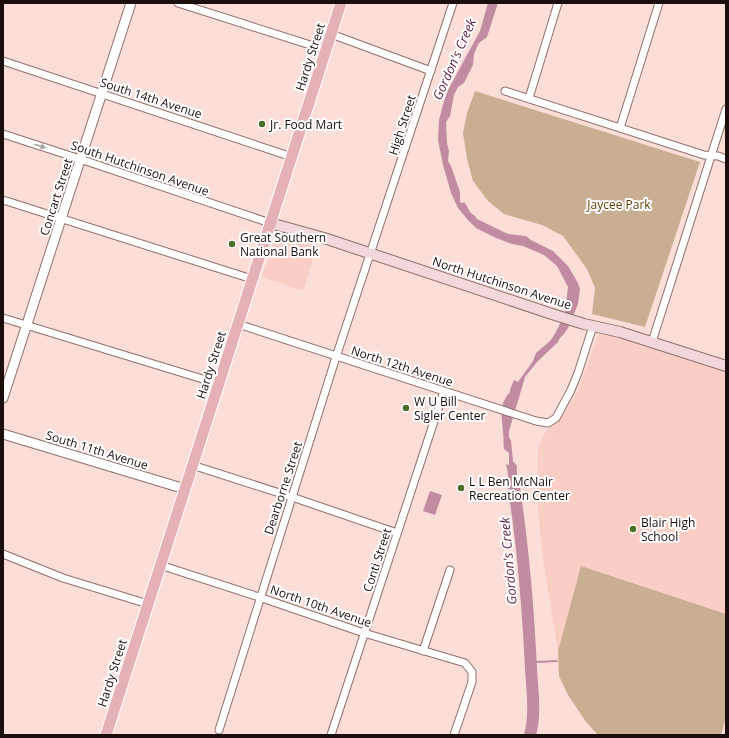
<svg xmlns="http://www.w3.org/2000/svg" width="729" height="738" viewBox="0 0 729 738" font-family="'Open Sans',sans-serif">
  <rect width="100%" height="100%" fill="#fcded8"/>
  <!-- built -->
  <path fill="#fbcec5" d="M 285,232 L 318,243 L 303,291 L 262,277 L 275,239 L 280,233 Z
    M 603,333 L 726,372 L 726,718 L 721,735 L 598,735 L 559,676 L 558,651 L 543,560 L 537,498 L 538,448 L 546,431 L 563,416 L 578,390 L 598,335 Z"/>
  <!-- green -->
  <path fill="#c8af92" d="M 475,91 L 700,162 L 645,327 L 592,314 L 595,288 L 587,269 L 563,236 L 542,225 L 504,214 L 488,201 L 473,181 L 467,159 L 463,133 L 467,113 Z
    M 581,566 L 726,614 L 726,718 L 721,735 L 598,735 L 586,722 L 568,695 L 559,676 L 558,651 Z"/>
  <!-- water -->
  <path fill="#c18ba1" d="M 488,3 L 498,3 L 487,37 L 479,43 L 477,47 L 474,54 L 473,65 L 464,83 L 458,87 L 454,95 L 450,116 L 446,122 L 447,143 L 449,151 L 448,161 L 451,166 L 460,192 L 460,202 L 462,203 L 464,202 C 467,205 468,209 470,212 C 473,215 475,215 477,219 L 508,234 L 526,236 L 531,240 L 553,251 L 568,266 L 578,283 L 580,289 L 578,304 L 568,328 L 564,334 L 560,338 L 558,342 L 537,362 L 525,377 L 523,384 L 509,431 L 509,437 L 511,441 L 513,461 L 517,466 C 516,479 520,491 517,503 L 511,500 C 509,488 509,476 506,464 L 509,465 L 509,453 L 504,449 C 503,443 504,438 503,432 C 502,417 498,405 510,392 L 510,390 L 514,380 L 518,382 L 533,361 L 536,353 L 550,341 L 556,332 L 565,313 L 568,287 L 557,266 L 544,255 L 523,246 L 512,244 L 496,238 L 476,228 L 467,219 L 458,208 L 451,193 L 443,165 L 438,140 L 439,120 L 444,101 L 448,90 L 480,31 Z
    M 430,491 L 442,495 L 435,515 L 423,511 Z"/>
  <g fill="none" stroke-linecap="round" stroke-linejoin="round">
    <!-- stream -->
    <path stroke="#c18ba1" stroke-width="2" d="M 531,666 L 536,662 L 557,661"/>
    <!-- river -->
    <path stroke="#c18ba1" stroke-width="12" d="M 514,488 C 523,547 528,607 531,668 C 532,689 536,714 530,735"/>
    <!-- minor casing -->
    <g stroke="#8f7069" stroke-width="9">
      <path id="minor" d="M 178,3 L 326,50
        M 331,34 L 431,71
        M 3,61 L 292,157
        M 505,91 L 704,155 L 718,156 L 726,159
        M 529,98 L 558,3
        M 620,128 L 659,3
        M 3,134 L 80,159 L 270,223
        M 3,200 L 252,279
        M 3,318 L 219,384
        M 238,324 L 536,421 L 548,423 L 556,418 L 571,390 L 578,373 L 593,326
        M 652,342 L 726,109
        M 192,465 L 292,497 L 397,533
        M 3,554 L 63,578 L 148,604
        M 160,565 L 259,597 L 364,633 L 465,663 L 472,672 L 472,682 L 454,735
        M 423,651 L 450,570
        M 219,730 L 336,357 L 453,3
        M 331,735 L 444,391"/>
    </g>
    <!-- tertiary casing -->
    <g stroke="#8f7069" stroke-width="11">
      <path id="tertiary" d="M 3,398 L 131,3
        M 3,434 L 185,489"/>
    </g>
    <!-- secondary casing -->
    <g stroke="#8f7069" stroke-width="12">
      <path id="secondary" d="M 270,223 L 324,238 L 555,315 L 584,324 L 620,332 L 726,366"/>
    </g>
    <!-- primary casing -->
    <g stroke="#fff" stroke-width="13">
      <path id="primary" d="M 106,735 L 341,3"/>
    </g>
    <!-- minor -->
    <use href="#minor" stroke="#fff" stroke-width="7"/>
    <!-- tertiary -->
    <use href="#tertiary" stroke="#fff" stroke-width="9"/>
    <!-- secondary -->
    <use href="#secondary" stroke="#f2d7db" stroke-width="10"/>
    <!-- primary -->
    <use href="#primary" stroke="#e5b0b6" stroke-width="11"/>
  </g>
  <!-- one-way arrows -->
  <defs><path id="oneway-solid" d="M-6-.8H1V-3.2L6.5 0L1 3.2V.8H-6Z"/></defs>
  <use fill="#a49f9e" href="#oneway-solid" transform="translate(40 146) rotate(18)"/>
  <!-- markers -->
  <g fill="#4c6f27" stroke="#fff" stroke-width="1.5">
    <circle cx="262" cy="124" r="4"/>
    <circle cx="232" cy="244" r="4"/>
    <circle cx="406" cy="408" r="4"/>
    <circle cx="461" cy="488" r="4"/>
    <circle cx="633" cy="529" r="4"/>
  </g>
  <g text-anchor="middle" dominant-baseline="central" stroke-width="4" stroke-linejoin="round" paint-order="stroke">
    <!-- street labels -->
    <g font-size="12" fill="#1b0f0d" stroke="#fff">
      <text transform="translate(310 57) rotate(-72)">Hardy Street</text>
      <text transform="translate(151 98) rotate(18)">South 14th Avenue</text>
      <text transform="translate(402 125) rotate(-72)">High Street</text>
      <text transform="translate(140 168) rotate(19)">South Hutchinson Avenue</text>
      <text transform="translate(56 197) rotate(-72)">Concart Street</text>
      <text transform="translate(502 283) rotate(18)">North Hutchinson Avenue</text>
      <text transform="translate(211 365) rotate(-72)">Hardy Street</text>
      <text transform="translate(402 366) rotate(18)">North 12th Avenue</text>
      <text transform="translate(97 450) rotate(17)">South 11th Avenue</text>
      <text transform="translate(283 488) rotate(-72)">Dearborne Street</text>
      <text transform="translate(377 560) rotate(-72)">Conti Street</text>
      <text transform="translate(321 606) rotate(19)">North 10th Avenue</text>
      <text transform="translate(112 673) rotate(-72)">Hardy Street</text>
    </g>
    <!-- poi labels -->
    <g font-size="12" fill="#1b0f0d" stroke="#fff" text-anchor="start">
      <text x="270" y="124">Jr. Food Mart</text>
      <text x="240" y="237">Great Southern<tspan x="240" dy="14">National Bank</tspan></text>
      <text x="414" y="401">W U Bill<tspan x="414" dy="14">Sigler Center</tspan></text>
      <text x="469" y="481">L L Ben McNair<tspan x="469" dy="14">Recreation Center</tspan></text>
      <text x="641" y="522">Blair High<tspan x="641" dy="14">School</tspan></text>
    </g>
    <!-- park labels -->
    <g font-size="12" fill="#64410b" stroke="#fff">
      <text x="619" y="204">Jaycee Park</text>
    </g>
    <!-- water labels -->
    <g font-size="13" font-style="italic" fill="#601f40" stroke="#fff">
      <text transform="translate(454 59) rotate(-66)">Gordon's Creek</text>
      <text transform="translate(508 561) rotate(-95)">Gordon's Creek</text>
    </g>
  </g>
  <!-- border -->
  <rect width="729" height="738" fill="none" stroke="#1b0f0d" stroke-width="8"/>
</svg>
